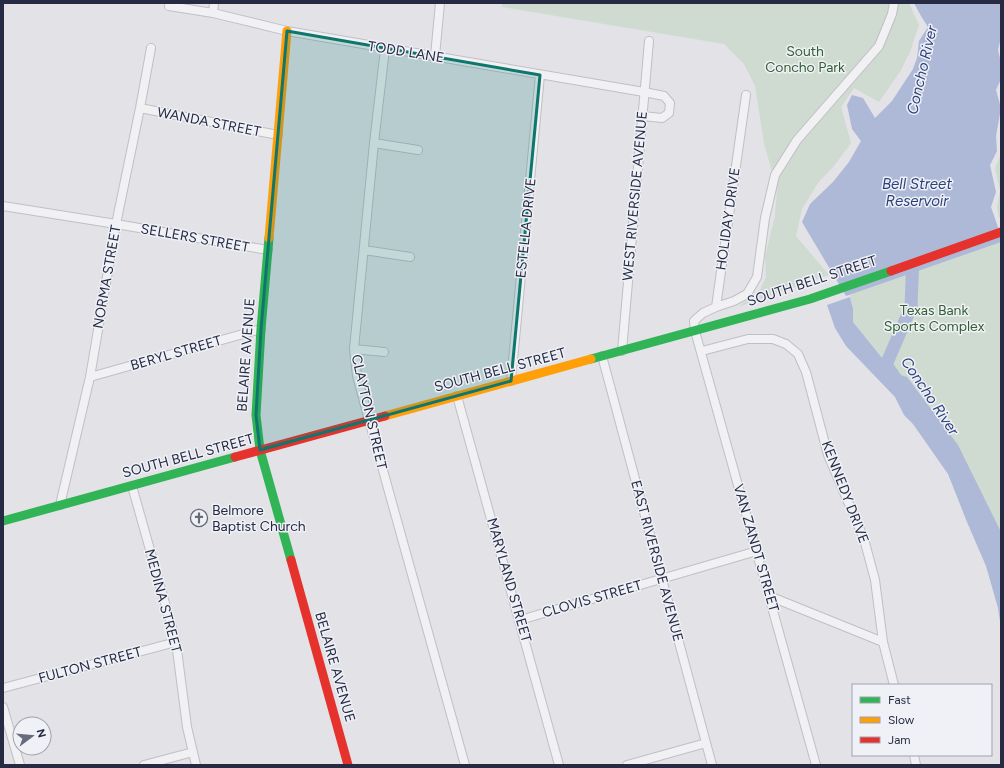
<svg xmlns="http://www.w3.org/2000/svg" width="1004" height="768" viewBox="0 0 1004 768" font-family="Figtree,sans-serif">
  <rect width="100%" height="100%" fill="#e2e2e7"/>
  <!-- green -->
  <path fill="#cfdbd1" d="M 502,3 L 909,3 L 919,25 L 910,52 L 901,70 L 879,102 L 854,88 L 841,107 L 851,143 L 834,166 L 818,183 L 802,209 L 796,236 L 829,275 L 738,307 L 760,290 L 766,277 L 765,256 L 775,216 L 777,190 L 764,143 L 755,86 L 744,64 L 724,44 L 502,7 Z
    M 1001,154 L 1001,217 L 999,218 L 997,207 L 1000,191 L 995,168 Z
    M 1001,227 L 1001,551 L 853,321 C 853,306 849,291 847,276 Z"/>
  <!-- water -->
  <path fill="#adb9d6" d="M 914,3 L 1001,3 L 1001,37 L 998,50 L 1001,62 L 1001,79 L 996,90 L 1001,108 L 996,136 L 997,151 L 990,165 L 996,192 L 991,207 L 1001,236 L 1001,242 L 846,296 L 802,222 L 810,204 L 833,182 L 849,162 L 861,141 L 852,129 L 847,105 L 852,95 L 863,98 L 875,118 L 892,101 L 913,69 L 917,58 L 919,41 L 928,27 L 921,16 Z
    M 850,297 L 853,309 L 853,322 L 894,373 L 907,377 L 958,445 L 1001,532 L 1001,628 L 998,608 L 986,566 L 967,522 L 948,474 L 913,424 L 904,415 L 895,397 L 846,346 L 835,328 L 827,305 Z"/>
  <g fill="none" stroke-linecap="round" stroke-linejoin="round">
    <!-- river -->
    <path stroke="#adb9d6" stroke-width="13" d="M 896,379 L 886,365 L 911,307 L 913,256"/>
    <!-- street casing -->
    <g stroke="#bfbfc5" stroke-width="10">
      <path id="street" d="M 169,6 L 213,13 L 287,31 L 644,92 L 664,96 L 670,103 L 669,113 L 662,118 L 642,116
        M 213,13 L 214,3
        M 385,49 L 374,143 L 354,349 L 357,376 L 369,420 L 465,765
        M 435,56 L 440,3
        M 746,95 L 716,307 L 703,313 L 694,321 L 695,331 L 816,765
        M 140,108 L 278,135
        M 374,143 L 418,150
        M 3,206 L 116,224 L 268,250
        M 364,250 L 410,257
        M 716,307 L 734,301 L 747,294 L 757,277 L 765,218 L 775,175 L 797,140 L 879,46 L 892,14 L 894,3
        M 354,349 L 384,352
        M 622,351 L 649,41
        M 702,351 L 748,339 L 773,339 L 786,344 L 798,354 L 806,372 L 828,455 L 864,539 L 875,580 L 883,642 L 894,685
        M 602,356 L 712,765
        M 90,377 L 261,329
        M 511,381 L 540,75
        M 457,396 L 559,765
        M 132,486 L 176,642 L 187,727 L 196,765
        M 60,505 L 90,377 L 116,224 L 140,108 L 151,48
        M 769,596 L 883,642
        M 520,620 L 757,551
        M 3,688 L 176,642
        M 3,707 L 20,765
        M 914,755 L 916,765
        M 144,765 L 193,752
        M 627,765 L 706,743"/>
    </g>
    <!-- street -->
    <use href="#street" stroke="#f1f1f4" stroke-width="8"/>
    <!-- fast -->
    <path stroke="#30b455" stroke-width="9" d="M 269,238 L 261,329 L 256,415 L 260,450 L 291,560
      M 591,359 L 810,299 L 891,271
      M 3,521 L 235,457"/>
    <!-- slow -->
    <path stroke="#ff9f0a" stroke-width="9" d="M 269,238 L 287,31
      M 385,416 L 591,359"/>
    <!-- jam -->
    <path stroke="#e5322d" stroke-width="9" d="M 891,271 L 1001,232
      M 235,457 L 385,416
      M 291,560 L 348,765"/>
  </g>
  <!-- marked area -->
  <path fill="#0f766e" fill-opacity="0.2" stroke="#0f766e" stroke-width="3" stroke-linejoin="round" d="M 287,31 L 540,75 L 511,381 L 260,450 L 256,415 L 261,329 Z"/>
  <!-- icons -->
  <defs>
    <g id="church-ring" transform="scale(0.9)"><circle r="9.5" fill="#eff1f7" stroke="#686b7c" stroke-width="1.5"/><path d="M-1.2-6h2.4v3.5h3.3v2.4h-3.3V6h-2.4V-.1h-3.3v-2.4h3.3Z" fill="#686b7c"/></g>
  </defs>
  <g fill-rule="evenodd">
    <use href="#church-ring" x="199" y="518"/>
  </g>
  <g text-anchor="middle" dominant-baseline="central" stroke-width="3" stroke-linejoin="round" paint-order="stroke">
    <!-- park labels -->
    <g font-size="14" fill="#326031" stroke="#eff1f7">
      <text x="805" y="51">South<tspan x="805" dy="16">Concho Park</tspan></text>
      <text x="934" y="310">Texas Bank<tspan x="934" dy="16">Sports Complex</tspan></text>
    </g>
    <!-- street labels -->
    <g font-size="14" fill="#262b43" stroke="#eff1f7">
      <text transform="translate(406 52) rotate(9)">TODD LANE</text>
      <text transform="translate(209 122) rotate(11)">WANDA STREET</text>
      <text transform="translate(635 196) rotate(-85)">WEST RIVERSIDE AVENUE</text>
      <text transform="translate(728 219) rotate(-82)">HOLIDAY DRIVE</text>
      <text transform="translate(526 228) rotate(-84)">ESTELLA DRIVE</text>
      <text transform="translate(195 238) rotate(10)">SELLERS STREET</text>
      <text transform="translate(107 277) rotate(-80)">NORMA STREET</text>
      <text transform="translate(812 281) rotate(-18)">SOUTH BELL STREET</text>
      <text transform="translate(176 353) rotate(-16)">BERYL STREET</text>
      <text transform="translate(246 355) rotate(-86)">BELAIRE AVENUE</text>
      <text transform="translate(500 370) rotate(-15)">SOUTH BELL STREET</text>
      <text transform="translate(369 412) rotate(77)">CLAYTON STREET</text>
      <text transform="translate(188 456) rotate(-15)">SOUTH BELL STREET</text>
      <text transform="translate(845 492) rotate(69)">KENNEDY DRIVE</text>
      <text transform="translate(756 548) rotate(74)">VAN ZANDT STREET</text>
      <text transform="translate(657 561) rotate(75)">EAST RIVERSIDE AVENUE</text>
      <text transform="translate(509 580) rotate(74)">MARYLAND STREET</text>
      <text transform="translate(592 599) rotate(-16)">CLOVIS STREET</text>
      <text transform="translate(163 601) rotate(75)">MEDINA STREET</text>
      <text transform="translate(90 665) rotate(-15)">FULTON STREET</text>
      <text transform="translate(335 667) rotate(74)">BELAIRE AVENUE</text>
    </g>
    <!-- poi labels -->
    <g font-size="14" fill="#262b43" stroke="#eff1f7" text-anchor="start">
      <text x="212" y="510">Belmore<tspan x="212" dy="16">Baptist Church</tspan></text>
    </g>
    <!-- water labels -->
    <g font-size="15" font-style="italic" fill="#2b417c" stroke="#eff1f7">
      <text transform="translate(922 70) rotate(-77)">Concho River</text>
      <text x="917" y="184">Bell Street<tspan x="917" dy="17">Reservoir</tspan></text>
      <text transform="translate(930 396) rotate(56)">Concho River</text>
    </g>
  </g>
  <!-- border -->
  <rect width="1004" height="768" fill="none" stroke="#262b43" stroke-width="8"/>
  <!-- legend -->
  <rect x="852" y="684" width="140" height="72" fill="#eff1f7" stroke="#9fa2af"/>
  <rect x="860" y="697" width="20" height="6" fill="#30b455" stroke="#9fa2af"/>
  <text x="888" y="704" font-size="12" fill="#262b43">Fast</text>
  <rect x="860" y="717" width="20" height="6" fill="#ff9f0a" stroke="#9fa2af"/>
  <text x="888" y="724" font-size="12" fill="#262b43">Slow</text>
  <rect x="860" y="737" width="20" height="6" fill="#e5322d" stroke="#9fa2af"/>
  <text x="888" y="744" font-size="12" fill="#262b43">Jam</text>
  <!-- north arrow -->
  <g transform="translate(32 736) rotate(74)"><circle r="19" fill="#eff1f7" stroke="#9fa2af"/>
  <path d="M0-3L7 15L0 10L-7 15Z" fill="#686b7c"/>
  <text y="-6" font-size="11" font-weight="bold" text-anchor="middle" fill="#262b43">N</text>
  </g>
</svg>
